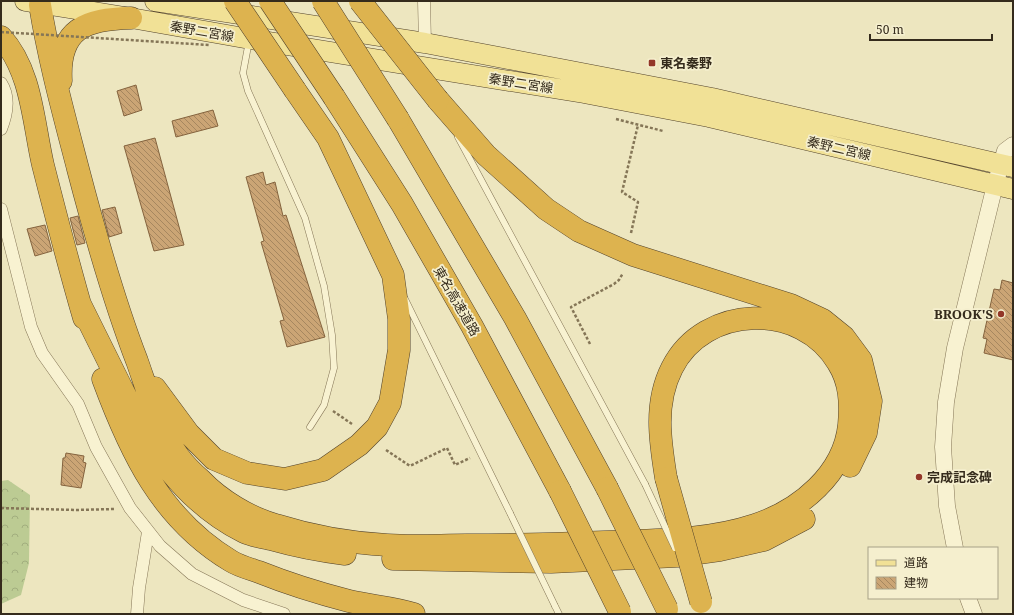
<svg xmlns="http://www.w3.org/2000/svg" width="1014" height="615" viewBox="0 0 1014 615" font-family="'Noto Serif','Noto Sans JP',serif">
  <defs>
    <pattern id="forest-crowns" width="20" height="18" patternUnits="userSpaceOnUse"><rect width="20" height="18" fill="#bccb93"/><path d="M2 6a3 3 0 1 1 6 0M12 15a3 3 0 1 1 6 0" fill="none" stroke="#a2ae7e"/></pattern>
    <pattern id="building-back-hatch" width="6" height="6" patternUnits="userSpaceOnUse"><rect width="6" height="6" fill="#cba575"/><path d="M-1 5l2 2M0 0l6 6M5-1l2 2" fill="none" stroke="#a6875f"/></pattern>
  </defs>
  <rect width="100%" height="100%" fill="#ede6bf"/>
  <!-- forest -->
  <path fill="url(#forest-crowns)" d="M 8,480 L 30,495 L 29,563 L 21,595 L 1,604 L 1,481 Z"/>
  <!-- building -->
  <path fill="url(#building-back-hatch)" stroke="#84633e" d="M 136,85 L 142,110 L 124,116 L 117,91 Z
    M 213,110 L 218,126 L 176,137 L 172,121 Z
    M 155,138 L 184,245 L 154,251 L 124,146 Z
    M 263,172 L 266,185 L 275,182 L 283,216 L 286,215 L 325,337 L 287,347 L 280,321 L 284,320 L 261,242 L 264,241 L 246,177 Z
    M 115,207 L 122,233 L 109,237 L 102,210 Z
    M 78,216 L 85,243 L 77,245 L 70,218 Z
    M 45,225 L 52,251 L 35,256 L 27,229 Z
    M 1002,280 L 1013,283 L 1013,360 L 984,353 L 987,339 L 983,338 L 994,289 L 1000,290 Z
    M 66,453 L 84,456 L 83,462 L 86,463 L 81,488 L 61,485 L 63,458 L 65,458 Z"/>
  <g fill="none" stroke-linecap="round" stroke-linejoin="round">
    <!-- service casing -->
    <g stroke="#857657" stroke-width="7">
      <path id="service" d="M 249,41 L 243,73 L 248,91 L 305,218 L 324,286 L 332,335 L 334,368 L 324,405 L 310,427
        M 458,137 L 645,484
        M 405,299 L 510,513
        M 555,606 L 559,614"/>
    </g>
    <!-- minor casing -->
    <g stroke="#857657" stroke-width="13">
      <path id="minor" d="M 424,1 L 425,43
        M 1,83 C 10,97 7,114 1,129
        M 1,209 L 31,327 L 42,353 L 78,404 L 96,447 L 130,508 L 160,546 L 192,574 L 243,600 L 284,614
        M 137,614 L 139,588 L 148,532"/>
    </g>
    <!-- tertiary casing -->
    <g stroke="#857657" stroke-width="17">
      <path id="tertiary" d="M 955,548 L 947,506 L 943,447 L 946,402 L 955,348 L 995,185 L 1005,151 L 1013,145
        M 968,598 L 974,614"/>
    </g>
    <!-- primary casing -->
    <g stroke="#53432c" stroke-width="21">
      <path id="primary" d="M 25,1 L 131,18 L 250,39 L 584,93 L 709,117 L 1013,189
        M 155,1 L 425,43 L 712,98 L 1013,167"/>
    </g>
    <!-- motorway casing -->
    <g stroke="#53432c" stroke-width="23">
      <path id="motorway" d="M 40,5 C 49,61 64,115 78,169 C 95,234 113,299 137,361 C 148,392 159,431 179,457 C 185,465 193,473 201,480 C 220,500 250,518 276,525 C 311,536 351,543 387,545 C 414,547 441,545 467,545 C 513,545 559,544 604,542 C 655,540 707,541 755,525 C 800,510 844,474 849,425 C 851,403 850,382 838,363 C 802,301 704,304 672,368 C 654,403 660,441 666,478
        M 1,37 C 32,71 33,122 43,165 C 56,216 69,267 84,318
        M 61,81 C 58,28 86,19 131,18
        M 334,97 L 402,204 L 472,326 L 560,491
        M 438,100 L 486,155 L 546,209 L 579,231 L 633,255 L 791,305 L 823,320 L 844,337 L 861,360 L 871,401 L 866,433 L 850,466
        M 398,119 L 515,318 L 607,488
        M 80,304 L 145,435 C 169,475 202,511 244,532 C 252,536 262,537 270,539 C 295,546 319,551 345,554
        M 103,379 C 130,452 161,519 231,561 C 239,566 250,569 259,572 C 289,584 318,593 349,601 C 370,606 393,607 414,614
        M 155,388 L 189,434 L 214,459 L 247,473 L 285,479 L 323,470 L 359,445 L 377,427 L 390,403 L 399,350 L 399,319 L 393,275 L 328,138 L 295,90
        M 393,559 L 551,562 L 677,556 L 720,550 L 764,540 L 804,519"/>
    </g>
    <!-- path -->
    <path stroke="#857657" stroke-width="2.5" stroke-dasharray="3 2" stroke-linecap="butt" d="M 616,119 L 663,131
      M 631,233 L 638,202 L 622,192 L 638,125
      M 590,344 L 571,307 L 614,284 L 619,280 L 623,273
      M 333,411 L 352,424
      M 386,450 L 410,466 L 447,448 L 455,465 L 470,458
      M 1,508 L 76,510 L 114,509"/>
    <!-- service -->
    <use href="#service" stroke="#f8f2d1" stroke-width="6"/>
    <!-- minor -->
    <use href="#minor" stroke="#f8f2d1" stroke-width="12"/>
    <!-- tertiary -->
    <use href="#tertiary" stroke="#f8f2d1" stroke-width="16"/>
    <!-- primary -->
    <use href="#primary" stroke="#f1e196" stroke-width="20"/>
    <!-- motorway -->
    <use href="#motorway" stroke="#ddb34f" stroke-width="22"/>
    <!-- service-bridge casing -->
    <g stroke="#857657" stroke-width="7" stroke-linecap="butt">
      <path id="service-bridge" d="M 645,484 L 675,548
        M 510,513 L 555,606"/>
    </g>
    <!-- motorway-bridge casing -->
    <g stroke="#53432c" stroke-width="23" stroke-linecap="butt">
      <path id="motorway-bridge" d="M 235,1 L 295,90
        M 270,1 L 334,97
        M 323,1 L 398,119
        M 360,1 L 438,100
        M 666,478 L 701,602
        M 607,488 L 667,609
        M 560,491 L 620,612"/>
    </g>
    <!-- path-bridge -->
    <path stroke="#857657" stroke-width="2.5" stroke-dasharray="3 2" stroke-linecap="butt" d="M 1,32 L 209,45"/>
    <!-- service-bridge -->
    <use href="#service-bridge" stroke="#f8f2d1" stroke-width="6"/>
    <!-- motorway-bridge -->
    <use href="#motorway-bridge" stroke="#ddb34f" stroke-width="22"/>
  </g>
  <!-- markers -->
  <g fill="#933728" stroke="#f5efce" stroke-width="1.5">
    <rect x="648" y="59" width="8" height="8" rx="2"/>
    <circle cx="1001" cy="314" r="4"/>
    <circle cx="919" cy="477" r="4"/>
  </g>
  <g text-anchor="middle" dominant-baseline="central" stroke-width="3.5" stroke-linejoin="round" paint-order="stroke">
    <!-- street labels -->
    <g font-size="13" fill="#352b1c" stroke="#f5efce">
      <text transform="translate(202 31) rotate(10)">秦野二宮線</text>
      <text transform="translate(521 83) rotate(9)">秦野二宮線</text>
      <text transform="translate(839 148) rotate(13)">秦野二宮線</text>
      <text transform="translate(457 301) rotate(60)">東名高速道路</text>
    </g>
    <!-- poi labels -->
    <g font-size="13" font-weight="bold" fill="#352b1c" stroke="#f5efce" text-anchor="start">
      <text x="660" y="63">東名秦野</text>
      <text x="993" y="314" text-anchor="end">BROOK'S</text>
      <text x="927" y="477">完成記念碑</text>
    </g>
  </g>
  <!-- border -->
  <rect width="1014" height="615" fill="none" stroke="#352b1c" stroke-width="4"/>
  <!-- legend -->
  <rect x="868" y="547" width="130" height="52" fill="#f5efce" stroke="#a8a187"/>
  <rect x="876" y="560" width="20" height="6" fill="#f1e196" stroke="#a8a187"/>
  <text x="904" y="567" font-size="12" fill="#352b1c">道路</text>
  <rect x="876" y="577" width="20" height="12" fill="url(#building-back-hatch)" stroke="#a8a187"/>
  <text x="904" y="587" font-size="12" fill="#352b1c">建物</text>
  <!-- scale -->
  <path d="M870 34v6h122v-6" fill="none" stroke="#352b1c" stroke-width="2"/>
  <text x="876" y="34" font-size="12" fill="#352b1c" stroke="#f5efce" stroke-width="3" paint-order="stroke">50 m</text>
</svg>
